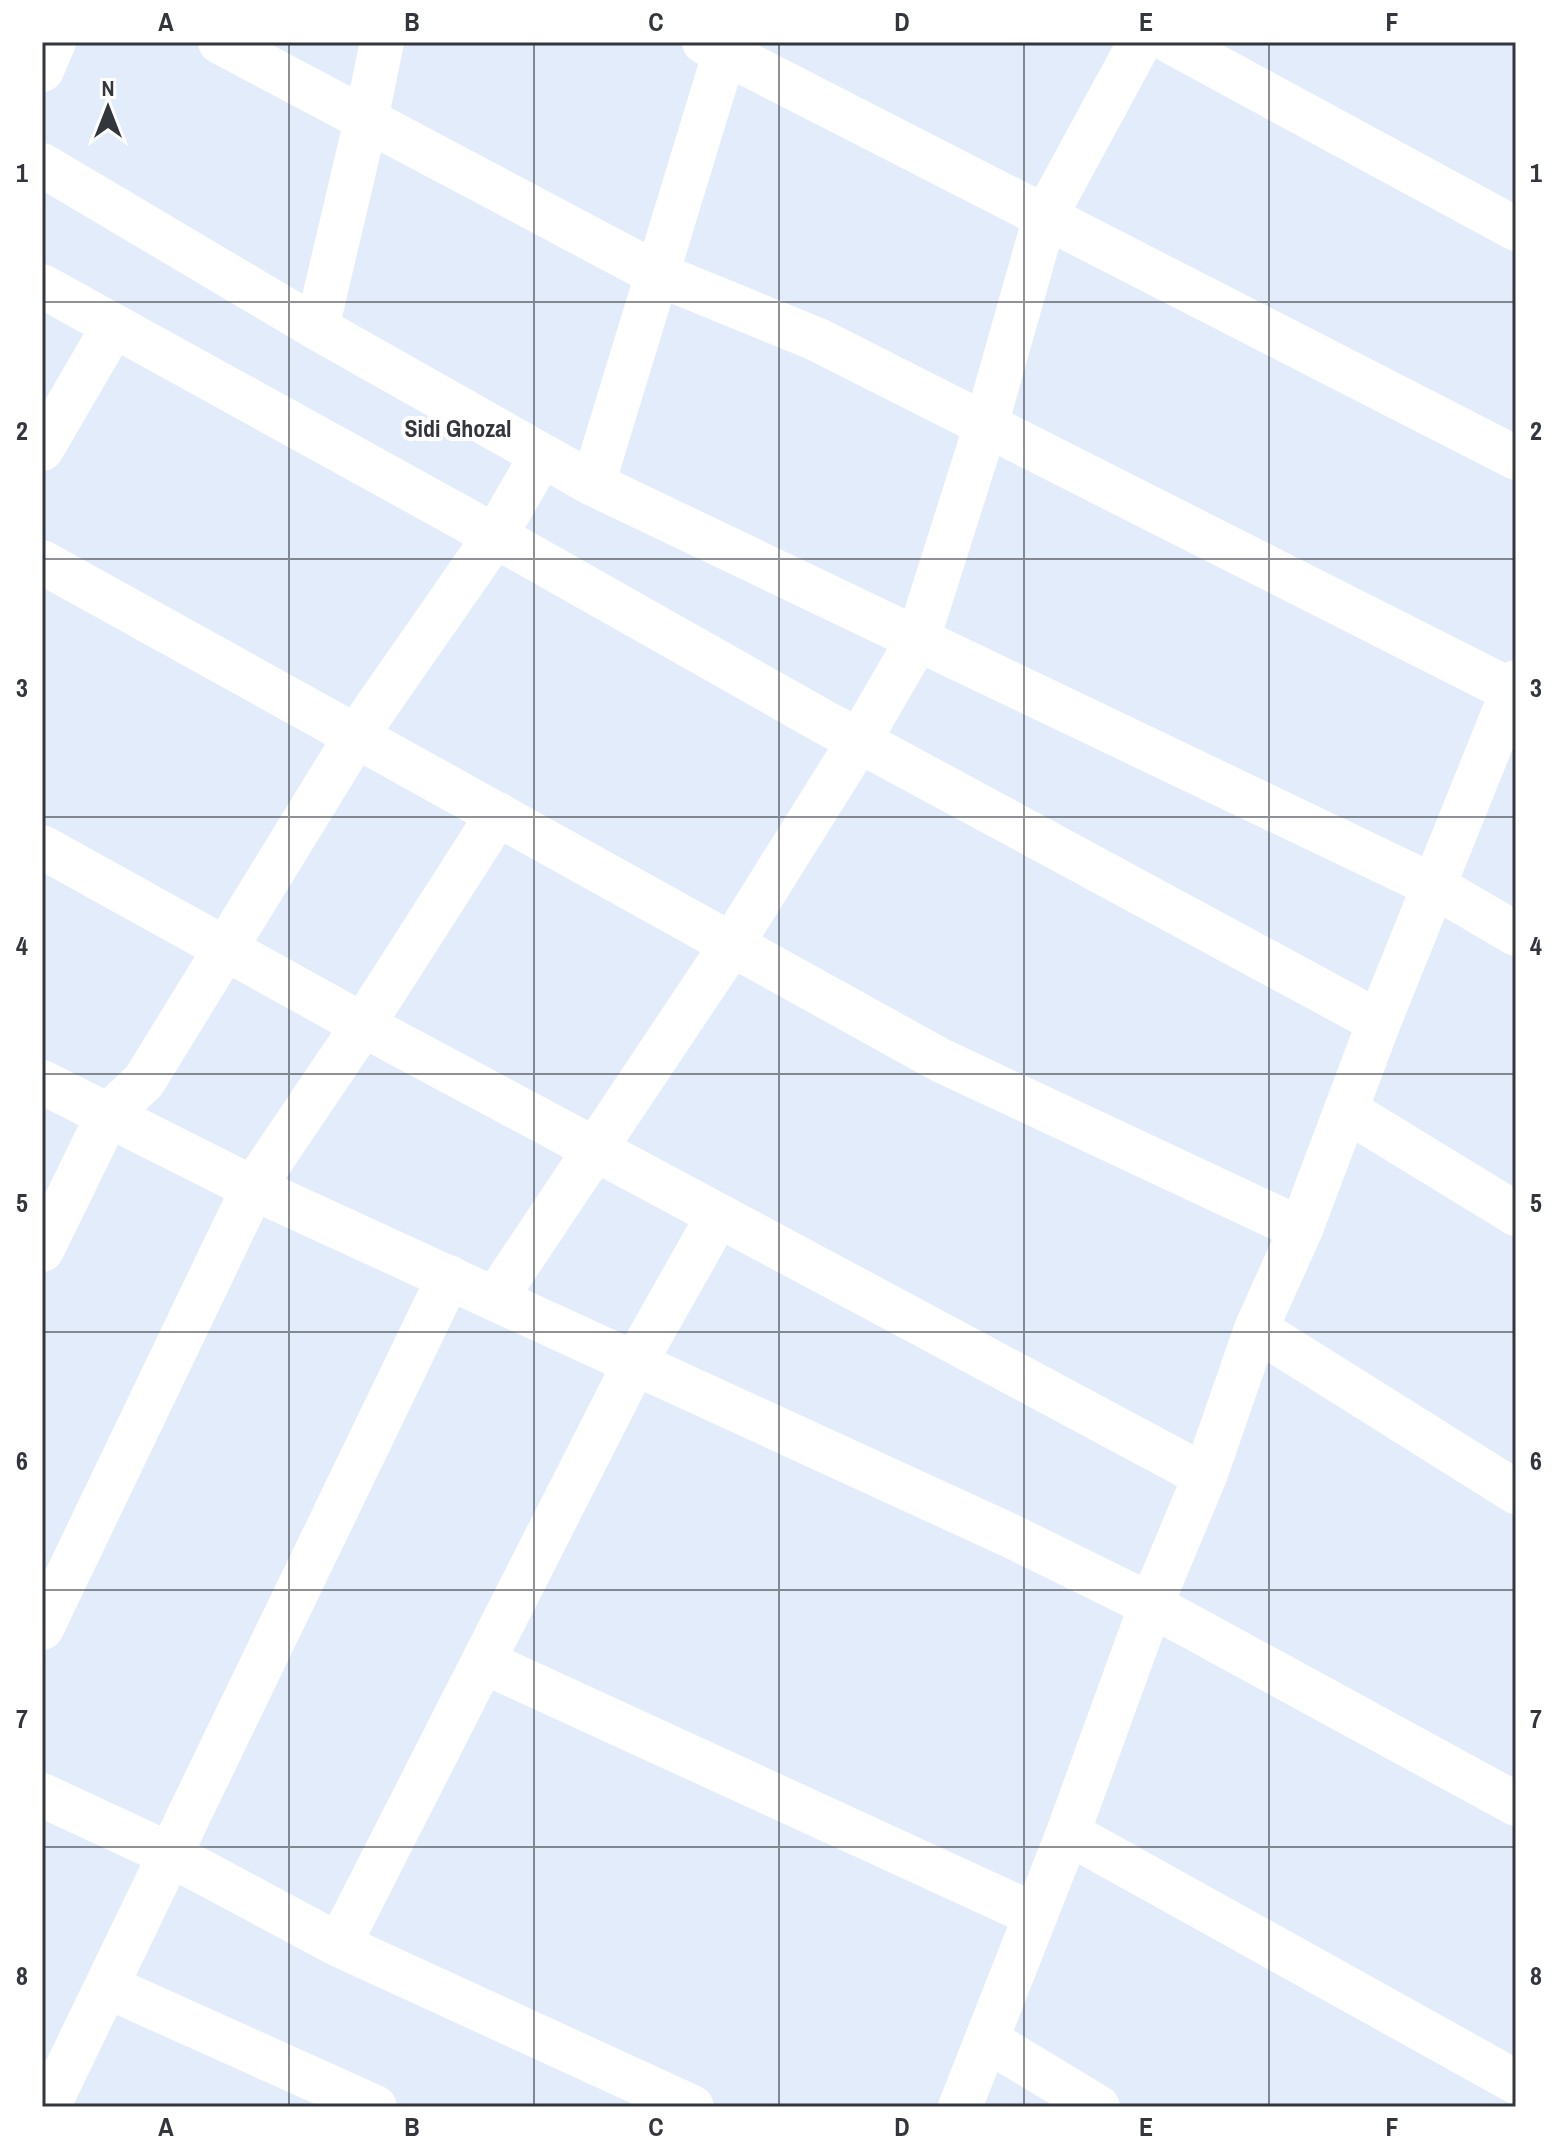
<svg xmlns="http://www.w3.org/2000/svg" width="1558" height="2149" viewBox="0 0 1558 2149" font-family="'Archivo Narrow',sans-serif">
  <rect width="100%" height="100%" fill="#e3ecfb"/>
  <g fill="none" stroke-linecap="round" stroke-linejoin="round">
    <!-- minor -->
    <path stroke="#fff" stroke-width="44" d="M 220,42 L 657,274 L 816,339 L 1512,691
      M 704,42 L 1516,458
      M 1171,42 L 1516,229
      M 42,70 L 54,42
      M 42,165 L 317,328 L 593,484 L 1434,886 L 1516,934
      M 42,286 L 495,536 L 824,722 L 1379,1022
      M 317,328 L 366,120 L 382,42
      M 42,449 L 113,327
      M 593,484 L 728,42
      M 42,562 L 940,1060 L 1301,1229
      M 42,847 L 363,1025 L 1205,1476
      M 42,1082 L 253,1188 L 1013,1537 L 1151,1605 L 1516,1804
      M 1346,1110 L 1516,1214
      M 42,1250 L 108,1115 L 144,1081 L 356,736 L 495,536 L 542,455
      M 495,1299 L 732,944 L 859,741 L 918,639 L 986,425 L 1045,217 L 1140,42
      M 1256,1329 L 1516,1492
      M 42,1628 L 253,1188 L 363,1025 L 498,814
      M 484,1662 L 1035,1915
      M 42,1795 L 169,1854 L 339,1945 L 692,2107
      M 1068,1833 L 1516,2082
      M 339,1945 L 635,1363 L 718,1216
      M 108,1984 L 126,1995 L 375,2107
      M 987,2040 L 1098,2107
      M 48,2107 L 449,1277
      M 960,2107 L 1068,1833 L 1151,1605 L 1205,1476 L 1256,1329 L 1301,1229 L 1379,1022 L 1516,682"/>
  </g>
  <!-- grid -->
  <path fill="none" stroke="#33363c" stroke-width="2" stroke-opacity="0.55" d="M 289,42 L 289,2107M 534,42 L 534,2107M 779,42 L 779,2107M 1024,42 L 1024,2107M 1269,42 L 1269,2107M 42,302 L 1516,302M 42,559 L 1516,559M 42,817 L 1516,817M 42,1074 L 1516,1074M 42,1332 L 1516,1332M 42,1590 L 1516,1590M 42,1847 L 1516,1847"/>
  <g text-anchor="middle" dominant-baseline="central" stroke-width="8" stroke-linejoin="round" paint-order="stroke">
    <!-- neighbourhood labels -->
    <g font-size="24" font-weight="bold" fill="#33363c" stroke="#fff">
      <text x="458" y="428">Sidi Ghozal</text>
    </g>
  </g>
  <!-- border -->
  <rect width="1558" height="2149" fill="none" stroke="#ffffff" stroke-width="88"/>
  <!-- north arrow -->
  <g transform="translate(108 108)" stroke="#ffffff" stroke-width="6" paint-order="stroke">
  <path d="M0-6L14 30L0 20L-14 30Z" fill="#33363c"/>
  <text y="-12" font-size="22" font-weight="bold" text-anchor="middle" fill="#33363c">N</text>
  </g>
  <rect x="44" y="44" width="1470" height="2061" fill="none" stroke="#33363c" stroke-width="3"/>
  <g font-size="26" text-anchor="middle" font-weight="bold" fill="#33363c">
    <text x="166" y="31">A</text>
    <text x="412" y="31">B</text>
    <text x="656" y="31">C</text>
    <text x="902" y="31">D</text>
    <text x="1146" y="31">E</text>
    <text x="1392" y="31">F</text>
    <text x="22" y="182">1</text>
    <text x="1536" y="182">1</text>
    <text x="22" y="440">2</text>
    <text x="1536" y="440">2</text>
    <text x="22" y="697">3</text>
    <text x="1536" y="697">3</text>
    <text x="22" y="955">4</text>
    <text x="1536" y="955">4</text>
    <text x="22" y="1212">5</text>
    <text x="1536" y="1212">5</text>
    <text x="22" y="1470">6</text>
    <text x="1536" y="1470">6</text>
    <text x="22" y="1728">7</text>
    <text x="1536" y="1728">7</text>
    <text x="22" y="1985">8</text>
    <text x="1536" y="1985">8</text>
    <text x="166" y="2136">A</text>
    <text x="412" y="2136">B</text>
    <text x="656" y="2136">C</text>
    <text x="902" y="2136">D</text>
    <text x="1146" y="2136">E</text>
    <text x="1392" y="2136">F</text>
  </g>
</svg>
